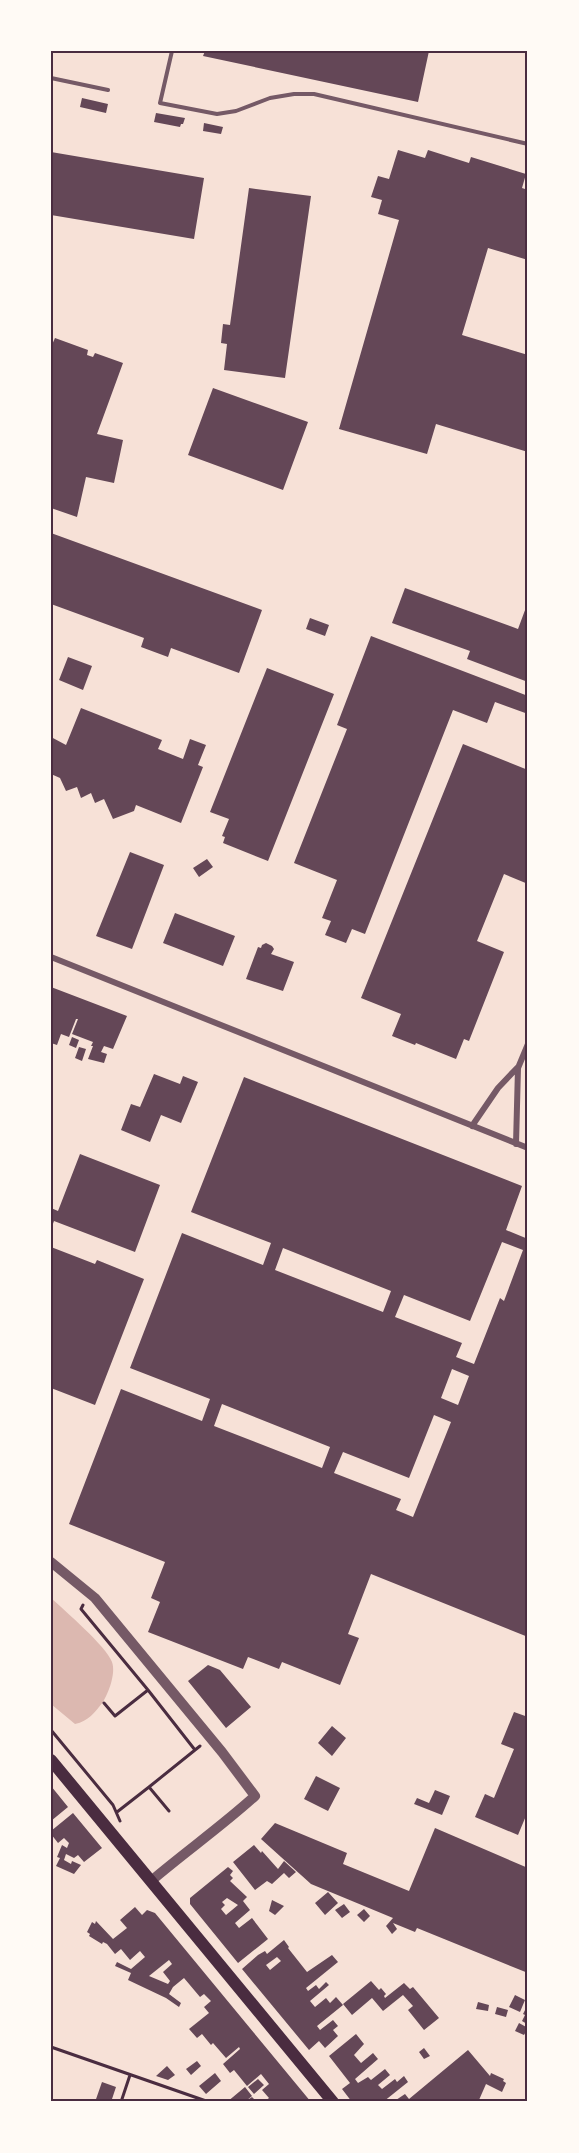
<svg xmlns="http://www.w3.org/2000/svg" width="579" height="2153" viewBox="0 0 579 2153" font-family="Raleway,sans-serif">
  <rect width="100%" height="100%" fill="#f7e1d7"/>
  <!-- water -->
  <path fill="#dcb8b0" d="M 51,1598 C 64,1610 107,1647 112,1662 C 116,1673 109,1692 103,1702 C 94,1713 89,1721 75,1724 L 51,1704 Z"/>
  <!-- building -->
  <path fill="#644757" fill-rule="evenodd" d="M 205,51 L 429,51 L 418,102 L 203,56 Z
    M 82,98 L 108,104 L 106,113 L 80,107 Z
    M 156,113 L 185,118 L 183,124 L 181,124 L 180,127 L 154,122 Z
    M 204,123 L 223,127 L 221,134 L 203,131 Z
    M 398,150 L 425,158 L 428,150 L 469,163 L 471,157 L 526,174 L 522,188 L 528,190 L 528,260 L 488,248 L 462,335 L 528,355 L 528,452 L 436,424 L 427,454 L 339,429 L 399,220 L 378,214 L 382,200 L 371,197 L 378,176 L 389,179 Z
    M 51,152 L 204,178 L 194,239 L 51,215 Z
    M 249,188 L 311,196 L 285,378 L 224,370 L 227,344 L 221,343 L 223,324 L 230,325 Z
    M 55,338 L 88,350 L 87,355 L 93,357 L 95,353 L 123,363 L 97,434 L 123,440 L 114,483 L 86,477 L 77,517 L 51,508 L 51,347 Z
    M 213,388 L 308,422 L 283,490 L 188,455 Z
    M 51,533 L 262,610 L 239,673 L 171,648 L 168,657 L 141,647 L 144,638 L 51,604 Z
    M 405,588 L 518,629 L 528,602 L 528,682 L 467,659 L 470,651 L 392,623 Z
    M 310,618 L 329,625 L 325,636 L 306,629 Z
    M 371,636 L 528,696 L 528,714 L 495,702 L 487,723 L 453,710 L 365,934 L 352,929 L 346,943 L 325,935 L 331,921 L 322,918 L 337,880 L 294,863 L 347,729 L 337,725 Z
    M 68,657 L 92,666 L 83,690 L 59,680 Z
    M 267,668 L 334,694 L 268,861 L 223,843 L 225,837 L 222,836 L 229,819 L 210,812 Z
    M 81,708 L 162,740 L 158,749 L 183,759 L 190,739 L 206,745 L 198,765 L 203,767 L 181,823 L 136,805 L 134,811 L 113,819 L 104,799 L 95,803 L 91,793 L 81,798 L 77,787 L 66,791 L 60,778 L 51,774 L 51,737 L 66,745 Z
    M 463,744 L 528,770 L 528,884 L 504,874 L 477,941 L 504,952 L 469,1041 L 464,1039 L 456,1059 L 416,1043 L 415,1045 L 392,1036 L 401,1014 L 361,998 Z
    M 130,852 L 164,865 L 132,949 L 96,936 Z
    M 207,859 L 213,867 L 199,877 L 193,868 Z
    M 175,913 L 235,936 L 223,966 L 163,943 Z
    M 266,943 L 272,946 L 274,949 L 271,954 L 294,962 L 283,991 L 246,979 L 258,947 L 261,948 L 262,945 Z
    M 51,987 L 127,1016 L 113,1049 L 104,1046 L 101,1052 L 107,1054 L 104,1063 L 88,1059 L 93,1046 L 91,1046 L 93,1042 L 72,1034 L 78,1019 L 76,1019 L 69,1037 L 61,1034 L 57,1045 L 51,1043 L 53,1027 L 51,1026 Z
    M 72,1037 L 79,1040 L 76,1048 L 69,1045 Z
    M 79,1047 L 86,1049 L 82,1061 L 75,1058 Z
    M 154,1074 L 180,1084 L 183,1076 L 198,1082 L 181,1123 L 161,1115 L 150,1142 L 121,1130 L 131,1104 L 140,1107 Z
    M 244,1077 L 522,1186 L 506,1230 L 528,1239 L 528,1637 L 371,1574 L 348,1634 L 359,1638 L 340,1685 L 282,1662 L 279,1669 L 248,1657 L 243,1669 L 148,1632 L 160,1602 L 151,1598 L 165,1562 L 69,1524 L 121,1389 L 202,1421 L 210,1399 L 130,1368 L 182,1233 L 263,1265 L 271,1243 L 191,1212 ZM 502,1242 L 523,1250 L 504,1301 L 500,1298 L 474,1364 L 456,1357 L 462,1343 L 395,1317 L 404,1295 L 470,1321 ZM 283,1248 L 391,1291 L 383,1312 L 275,1270 ZM 452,1369 L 469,1376 L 458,1405 L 441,1398 ZM 222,1404 L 330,1447 L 322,1468 L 214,1426 ZM 434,1415 L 451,1422 L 413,1517 L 396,1510 L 401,1499 L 334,1473 L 343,1452 L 409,1478 Z
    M 80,1154 L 160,1185 L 135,1252 L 54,1221 L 51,1229 L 51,1208 L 58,1211 Z
    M 51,1247 L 95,1264 L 97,1260 L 144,1279 L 95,1405 L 51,1388 Z
    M 208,1665 L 220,1670 L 251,1707 L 226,1728 L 188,1681 Z
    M 514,1712 L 528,1717 L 528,1811 L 518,1835 L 475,1817 L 485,1794 L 494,1798 L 514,1749 L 501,1744 Z
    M 332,1726 L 346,1738 L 332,1756 L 318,1743 Z
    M 316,1776 L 340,1788 L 328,1811 L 304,1799 Z
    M 51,1786 L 68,1807 L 51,1821 Z
    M 435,1790 L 450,1796 L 442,1815 L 414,1804 L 417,1798 L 429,1803 Z
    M 73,1813 L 102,1848 L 84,1862 L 78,1855 L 74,1858 L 66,1854 L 64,1860 L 71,1864 L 72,1861 L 81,1865 L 74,1874 L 56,1866 L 60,1858 L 57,1857 L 62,1845 L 67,1848 L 69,1843 L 64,1838 L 58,1843 L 51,1834 L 51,1831 Z
    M 275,1823 L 347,1853 L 343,1864 L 409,1891 L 435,1828 L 528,1868 L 528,1973 L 417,1928 L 415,1932 L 393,1923 L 397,1929 L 392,1934 L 386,1926 L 393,1918 L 311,1884 L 261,1839 Z
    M 254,1845 L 261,1853 L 262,1851 L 278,1869 L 284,1861 L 296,1872 L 289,1878 L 284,1873 L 272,1884 L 267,1881 L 255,1890 L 233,1862 Z
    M 228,1867 L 233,1871 L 230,1875 L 233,1878 L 230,1881 L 247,1897 L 243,1901 L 250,1910 L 235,1923 L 239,1928 L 252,1918 L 268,1939 L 238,1963 L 190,1904 L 190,1898 ZM 227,1898 L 238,1905 L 226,1915 L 221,1909 L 225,1905 L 222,1902 Z
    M 328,1892 L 338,1903 L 325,1915 L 315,1903 Z
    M 272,1900 L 284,1906 L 275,1915 L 269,1911 Z
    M 344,1904 L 350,1912 L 342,1918 L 335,1910 Z
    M 135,1907 L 142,1915 L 147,1910 L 155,1913 L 311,2102 L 264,2102 L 269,2098 L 262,2090 L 269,2084 L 261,2074 L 247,2086 L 234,2070 L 230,2073 L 223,2064 L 240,2049 L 239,2047 L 226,2058 L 213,2043 L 211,2045 L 202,2034 L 197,2038 L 189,2029 L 209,2013 L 204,2007 L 211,2001 L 204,1994 L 200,1997 L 184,1978 L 173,1987 L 169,1994 L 181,2003 L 179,2007 L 166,1998 L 128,1980 L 131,1973 L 115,1966 L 117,1962 L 131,1969 L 145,1957 L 140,1951 L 130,1960 L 121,1949 L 115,1954 L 107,1944 L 103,1942 L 102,1944 L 89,1936 L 90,1934 L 87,1932 L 92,1922 L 95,1924 L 96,1921 L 113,1939 L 127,1928 L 120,1920 ZM 169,1960 L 172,1964 L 163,1972 L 170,1981 L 168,1984 L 149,1976 Z
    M 364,1909 L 370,1916 L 364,1922 L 357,1915 Z
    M 284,1940 L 289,1947 L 288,1948 L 307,1972 L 332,1955 L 338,1962 L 306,1988 L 308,1991 L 316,1985 L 319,1989 L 326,1982 L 329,1985 L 310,2001 L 315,2007 L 326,1998 L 330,2003 L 336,1997 L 343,2005 L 317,2026 L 320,2030 L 333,2020 L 338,2026 L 333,2030 L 338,2036 L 325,2048 L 319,2041 L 309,2050 L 242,1969 L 258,1955 L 265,1951 L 267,1954 ZM 277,1957 L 281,1961 L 270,1970 L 266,1965 Z
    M 371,1981 L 379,1990 L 381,1988 L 386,1994 L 384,1996 L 385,1998 L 404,1983 L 410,1989 L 413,1987 L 439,2018 L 424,2030 L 408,2010 L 413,2006 L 403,1995 L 383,2011 L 372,1998 L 352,2015 L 343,2004 Z
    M 515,1995 L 525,2000 L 520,2012 L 509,2007 Z
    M 478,2002 L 489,2005 L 488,2011 L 476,2009 Z
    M 528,2004 L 528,2023 L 527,2024 L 522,2021 L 525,2015 L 523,2014 Z
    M 497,2007 L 508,2010 L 506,2017 L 495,2014 Z
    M 519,2023 L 528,2028 L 524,2035 L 515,2031 Z
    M 356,2034 L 364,2044 L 354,2055 L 361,2063 L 373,2053 L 378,2059 L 355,2079 L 358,2083 L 368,2077 L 371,2080 L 385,2069 L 390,2075 L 378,2085 L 382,2089 L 395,2079 L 397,2082 L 404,2076 L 408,2082 L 383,2102 L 352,2102 L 342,2089 L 350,2083 L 329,2056 Z
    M 424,2048 L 430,2056 L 424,2059 L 419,2052 Z
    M 468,2050 L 490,2076 L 491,2073 L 504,2079 L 503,2081 L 506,2083 L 502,2092 L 486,2084 L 479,2100 L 482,2102 L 393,2102 L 405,2094 L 409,2099 Z
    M 197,2061 L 201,2066 L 191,2075 L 186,2069 Z
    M 167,2066 L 175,2075 L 168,2080 L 156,2076 Z
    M 215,2073 L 221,2081 L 206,2094 L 199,2086 Z
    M 258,2079 L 264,2085 L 254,2094 L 248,2087 Z
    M 102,2082 L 116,2087 L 111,2102 L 95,2102 Z
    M 245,2087 L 252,2096 L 246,2101 L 252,2097 L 257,2102 L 227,2102 Z"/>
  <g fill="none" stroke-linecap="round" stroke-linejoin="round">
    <!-- path -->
    <path stroke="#4a2c40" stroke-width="3" d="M 83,1605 L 81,1609 L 148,1690
      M 104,1703 L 115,1716 L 148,1690 L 195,1750
      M 51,1730 L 113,1805 L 120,1821
      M 169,1811 L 149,1787 L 200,1746
      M 117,1812 L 149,1787
      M 51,2047 L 209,2102
      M 121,2102 L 130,2075"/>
    <!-- service -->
    <path stroke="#755966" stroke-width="4" d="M 172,51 L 160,103 L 217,114 L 236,111 L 270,98 L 294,94 L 314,94 L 528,144
      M 51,78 L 108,90"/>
    <!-- minor -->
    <path stroke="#755966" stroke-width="6" d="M 51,957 L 528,1148
      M 472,1126 L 498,1088 L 517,1068
      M 516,1144 L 518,1068 L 528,1044"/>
    <!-- tertiary -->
    <path stroke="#755966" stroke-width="10" d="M 51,1562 L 95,1598 L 222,1752 L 255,1796 C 222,1826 185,1852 151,1881"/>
    <!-- secondary -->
    <path stroke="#4a2c40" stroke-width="12" d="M 51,1760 L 333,2102"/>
  </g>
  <!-- border -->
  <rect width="579" height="2153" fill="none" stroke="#fffaf5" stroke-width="105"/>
  <rect x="52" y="52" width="474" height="2048" fill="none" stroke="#4a2c40" stroke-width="2"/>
</svg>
